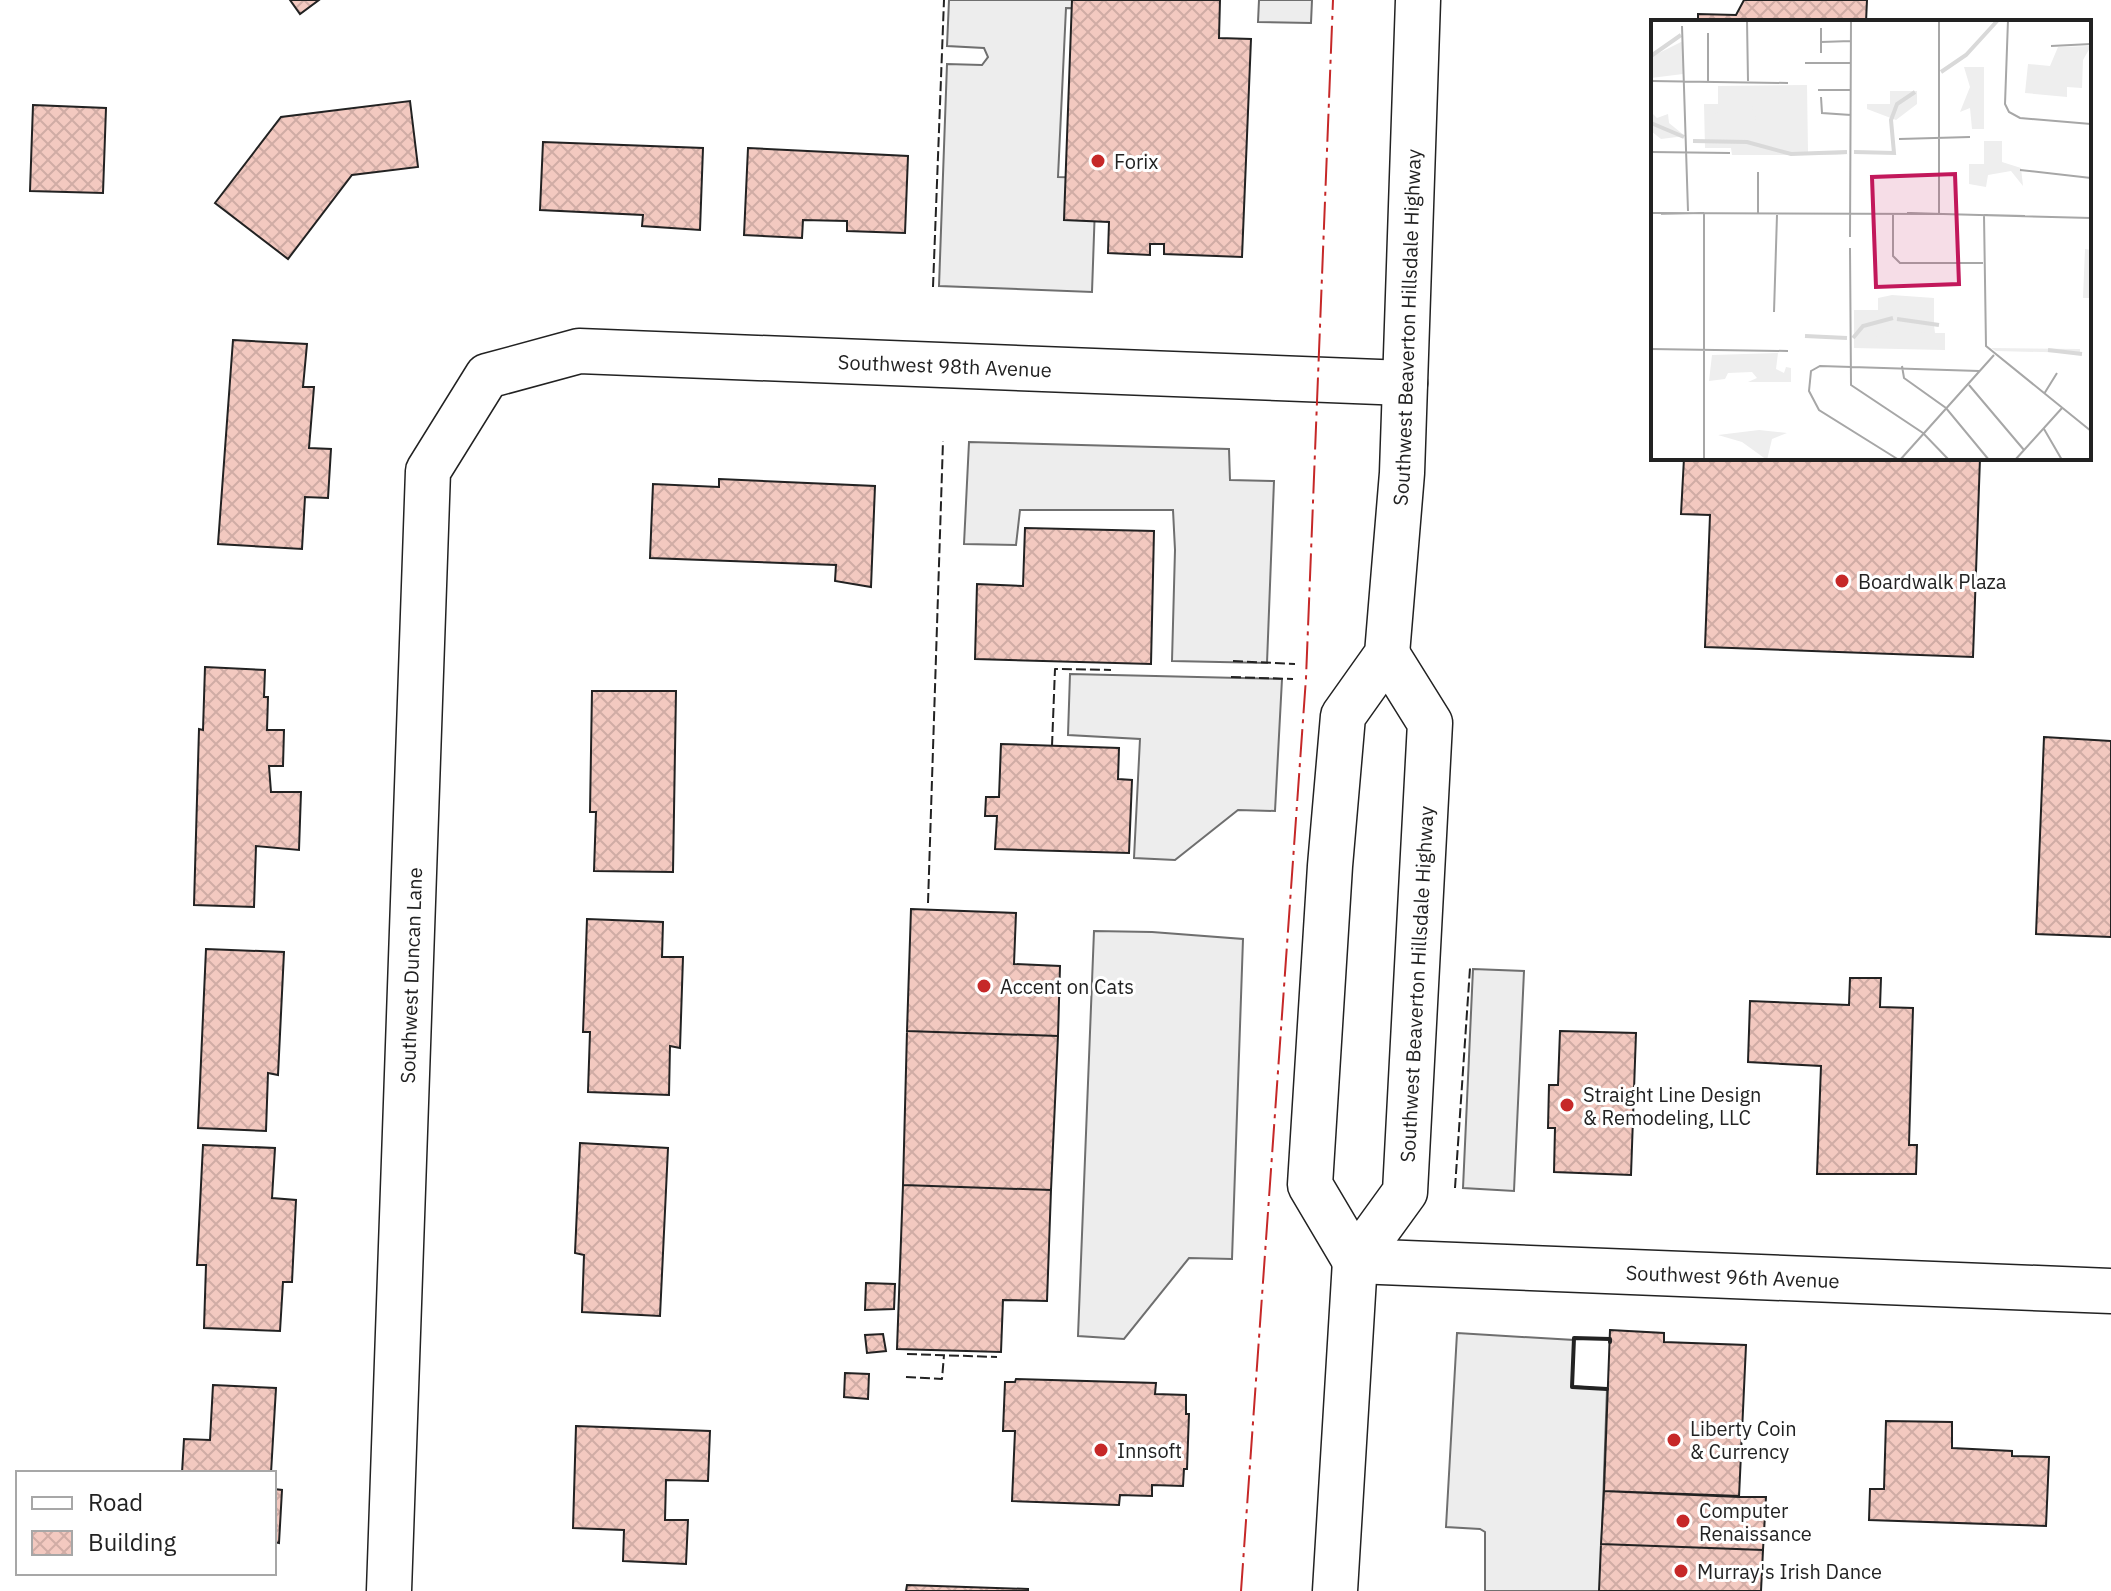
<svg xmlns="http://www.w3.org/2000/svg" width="2111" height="1591" viewBox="0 0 2111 1591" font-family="'IBM Plex Sans',sans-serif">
  <defs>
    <pattern id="building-cross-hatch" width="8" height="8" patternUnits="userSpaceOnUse" patternTransform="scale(2)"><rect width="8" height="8" fill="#f3c9c0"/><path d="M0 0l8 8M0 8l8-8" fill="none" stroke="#d0aca5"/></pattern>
  </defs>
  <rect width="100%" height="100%" fill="#fff"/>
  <!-- parking -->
  <path fill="#ededed" stroke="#6f6f6f" stroke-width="2" d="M 949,0 L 1124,0 L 1124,9 L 1066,8 L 1058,177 L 1096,178 L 1092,292 L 939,286 L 947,64 L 982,65 L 988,57 L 984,48 L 947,46 Z
    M 1259,0 L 1312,0 L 1311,23 L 1258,22 Z
    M 969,442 L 1229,449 L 1230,480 L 1274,481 L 1267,663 L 1172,661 L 1175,550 L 1173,510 L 1020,510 L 1016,545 L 964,544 Z
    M 1070,674 L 1282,679 L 1275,811 L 1238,810 L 1175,860 L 1134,858 L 1140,739 L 1068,735 Z
    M 1094,931 L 1152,932 L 1243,939 L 1232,1259 L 1189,1258 L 1124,1339 L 1078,1336 Z
    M 1473,969 L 1524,971 L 1514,1191 L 1463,1188 Z
    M 1457,1333 L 1574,1340 L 1572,1386 L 1607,1389 L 1600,1591 L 1485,1591 L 1485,1532 L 1480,1529 L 1446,1527 Z"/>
  <!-- building -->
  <path fill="url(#building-cross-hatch)" stroke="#222" stroke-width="2" d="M 290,0 L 319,0 L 300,14 Z
    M 1072,0 L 1220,0 L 1219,38 L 1251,39 L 1242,257 L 1164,254 L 1164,244 L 1150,244 L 1150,255 L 1108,253 L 1109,222 L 1064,220 Z
    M 1744,0 L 1867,0 L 1866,22 L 1698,22 L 1698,14 L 1736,15 Z
    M 410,101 L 418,167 L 352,175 L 288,259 L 215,203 L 281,117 Z
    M 33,105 L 106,108 L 103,193 L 30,191 Z
    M 543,142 L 703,148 L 700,230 L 642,226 L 643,215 L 540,210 Z
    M 748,148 L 908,156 L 905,233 L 847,231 L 847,221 L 803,220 L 802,238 L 744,235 Z
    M 233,340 L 307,344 L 303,387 L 314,387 L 309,448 L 331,449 L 328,498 L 305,497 L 302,549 L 218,544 Z
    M 1684,458 L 1980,458 L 1973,657 L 1705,647 L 1710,515 L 1681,514 Z
    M 719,479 L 875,486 L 871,587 L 835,581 L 836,565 L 650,558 L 653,484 L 719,487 Z
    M 1025,528 L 1154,531 L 1151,664 L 975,659 L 977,584 L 1023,586 Z
    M 205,667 L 265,670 L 264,697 L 268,697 L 267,730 L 284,730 L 283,766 L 269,766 L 271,792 L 301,792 L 299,850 L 256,846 L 254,907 L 194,905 L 199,729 L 203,730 Z
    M 592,691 L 676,691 L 673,872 L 594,871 L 596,812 L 590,812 Z
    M 2044,737 L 2111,741 L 2111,937 L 2036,934 Z
    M 1001,744 L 1119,748 L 1118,779 L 1132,780 L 1129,853 L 995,849 L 997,816 L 985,816 L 986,797 L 999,797 Z
    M 911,909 L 1016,913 L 1014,964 L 1060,966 L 1058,1036 L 907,1031 Z
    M 587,919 L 663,922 L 662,957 L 683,957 L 680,1048 L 670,1046 L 669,1095 L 588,1092 L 590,1032 L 583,1032 Z
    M 206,949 L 284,952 L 278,1075 L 268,1073 L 266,1131 L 198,1128 Z
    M 1850,978 L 1881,978 L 1880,1007 L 1913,1008 L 1909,1145 L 1917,1145 L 1916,1174 L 1817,1174 L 1821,1066 L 1748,1062 L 1750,1001 L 1849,1005 Z
    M 907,1031 L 1058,1036 L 1051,1190 L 903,1185 Z
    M 1560,1031 L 1636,1033 L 1631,1175 L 1554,1172 L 1555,1128 L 1548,1128 L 1549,1085 L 1558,1085 Z
    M 580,1143 L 668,1148 L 660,1316 L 582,1312 L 584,1255 L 575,1253 Z
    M 203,1145 L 275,1148 L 272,1198 L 296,1200 L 292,1282 L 283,1282 L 280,1331 L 204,1328 L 206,1265 L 197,1265 Z
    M 903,1185 L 1051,1190 L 1047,1301 L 1003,1300 L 1001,1352 L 897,1349 Z
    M 866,1283 L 895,1284 L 894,1309 L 865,1310 Z
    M 1610,1330 L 1664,1333 L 1664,1342 L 1746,1345 L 1739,1497 L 1604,1491 Z
    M 883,1334 L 886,1351 L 867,1353 L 865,1335 Z
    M 845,1373 L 869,1374 L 868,1399 L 844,1397 Z
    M 1016,1379 L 1156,1383 L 1155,1394 L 1186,1395 L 1186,1414 L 1189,1414 L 1187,1469 L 1184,1469 L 1183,1486 L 1152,1485 L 1152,1496 L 1120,1495 L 1119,1505 L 1012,1501 L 1015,1431 L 1003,1431 L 1005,1382 L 1015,1382 Z
    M 213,1385 L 276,1388 L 271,1473 L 182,1473 L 184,1439 L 210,1440 Z
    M 1886,1421 L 1952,1422 L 1952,1448 L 2012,1451 L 2012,1456 L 2049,1457 L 2046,1526 L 1869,1520 L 1870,1489 L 1884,1489 Z
    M 576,1426 L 710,1431 L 708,1481 L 666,1480 L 665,1520 L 688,1520 L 686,1564 L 623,1561 L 624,1530 L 573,1528 Z
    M 274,1489 L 282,1490 L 279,1543 L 274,1542 Z
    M 1604,1491 L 1766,1497 L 1763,1550 L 1601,1544 Z
    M 1601,1544 L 1763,1550 L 1761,1591 L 1599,1591 Z
    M 907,1585 L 1028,1589 L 1028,1591 L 906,1591 Z"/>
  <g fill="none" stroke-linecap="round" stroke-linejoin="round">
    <!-- minor casing -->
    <g stroke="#222" stroke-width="47">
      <g id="minor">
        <path id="s1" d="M 1355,1261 L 2111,1291"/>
        <path id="s2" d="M 389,1591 L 428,471 L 487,376 L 579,351 L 1405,383"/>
      </g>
    </g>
    <!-- primary casing -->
    <g stroke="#222" stroke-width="47">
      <g id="primary">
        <path id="s3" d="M 1355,1261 L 1310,1185 L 1330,866 L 1343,716 L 1387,654 L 1402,473 L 1418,0"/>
        <path id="s4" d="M 1335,1591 L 1355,1261 L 1405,1192 L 1430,723 L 1387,654"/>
      </g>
    </g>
    <!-- minor -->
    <use href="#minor" stroke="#fff" stroke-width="44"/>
    <!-- primary -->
    <use href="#primary" stroke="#fff" stroke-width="44"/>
    <!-- fence -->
    <path stroke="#222" stroke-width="2" stroke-dasharray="10 4" stroke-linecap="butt" d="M 933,287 L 944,0
      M 1233,661 L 1295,664
      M 1231,677 L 1293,679
      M 1052,746 L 1055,669 L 1111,670
      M 928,903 L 943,441
      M 1455,1188 L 1470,968
      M 907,1354 L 997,1357
      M 906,1377 L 942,1379 L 944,1355"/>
    <!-- wall -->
    <path stroke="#222" stroke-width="4" d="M 1607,1389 L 1572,1387 L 1574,1338 L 1610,1339 L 1610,1342"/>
    <!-- power -->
    <path stroke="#c62828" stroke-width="2" stroke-dasharray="28 6 4 6" stroke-linecap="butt" d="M 1241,1591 L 1306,678 L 1333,0"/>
  </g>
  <!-- markers -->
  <g fill="#c62828" stroke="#fff" stroke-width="3">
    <circle cx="1098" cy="161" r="8"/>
    <circle cx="1842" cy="581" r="8"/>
    <circle cx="984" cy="986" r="8"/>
    <circle cx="1567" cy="1105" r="8"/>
    <circle cx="1674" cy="1440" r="8"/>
    <circle cx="1101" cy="1450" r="8"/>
    <circle cx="1683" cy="1521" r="8"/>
    <circle cx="1681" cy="1571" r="8"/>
  </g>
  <g text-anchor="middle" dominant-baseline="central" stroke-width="6" stroke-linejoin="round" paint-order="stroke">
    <!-- poi labels -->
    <g font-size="20" fill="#222" stroke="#fff" text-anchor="start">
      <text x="1114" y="161">Forix</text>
      <text x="1858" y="581">Boardwalk Plaza</text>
      <text x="1000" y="986">Accent on Cats</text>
      <text x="1583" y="1094">Straight Line Design<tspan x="1583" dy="23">&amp; Remodeling, LLC</tspan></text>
      <text x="1690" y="1428">Liberty Coin<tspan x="1690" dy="23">&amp; Currency</tspan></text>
      <text x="1117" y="1450">Innsoft</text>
      <text x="1699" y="1510">Computer<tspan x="1699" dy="23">Renaissance</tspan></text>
      <text x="1697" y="1571">Murray's Irish Dance</text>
    </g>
    <!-- street labels -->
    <g font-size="20" fill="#222" stroke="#fff">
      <text stroke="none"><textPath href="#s3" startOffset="962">Southwest Beaverton Hillsdale Highway</textPath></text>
      <text stroke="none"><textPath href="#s2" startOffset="1694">Southwest 98th Avenue</textPath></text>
      <text stroke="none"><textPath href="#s2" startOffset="616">Southwest Duncan Lane</textPath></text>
      <text stroke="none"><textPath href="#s4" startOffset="624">Southwest Beaverton Hillsdale Highway</textPath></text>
      <text stroke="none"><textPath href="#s1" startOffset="378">Southwest 96th Avenue</textPath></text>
    </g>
  </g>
  <!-- overview -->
  <g transform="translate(1651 20)">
    <rect width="440" height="440" fill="#fff"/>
    <path d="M 32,21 L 32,54 L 0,58 L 0,37 ZM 127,333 L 125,349 L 133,353 L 135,347 L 140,348 L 140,362 L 97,362 L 106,358 L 101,352 L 77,353 L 74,359 L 58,361 L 61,335 Z" fill="#eee"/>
    <path d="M 440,26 L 432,40 L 431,68 L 416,67 L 416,77 L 374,73 L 377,44 L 399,46 L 407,27 ZM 313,47 L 333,47 L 333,109 L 321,109 L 319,88 L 309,92 L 319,67 ZM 239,71 L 266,71 L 266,84 L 245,100 L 216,89 L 216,84 L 239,84 ZM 0,92 L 6,98 L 17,94 L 18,103 L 34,116 L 10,119 L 0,111 ZM 333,121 L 351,121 L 351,142 L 370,148 L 372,166 L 360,151 L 337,155 L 335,167 L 318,164 L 318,144 L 333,144 ZM 203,303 L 283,305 L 284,313 L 294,313 L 294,330 L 203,328 ZM 340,328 L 429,329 L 429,333 L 345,331 ZM 108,410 L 136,413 L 121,419 L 116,440 L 91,422 L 67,415 Z" fill="#eee"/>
    <path d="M 156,65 L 157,132 L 198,135 L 81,135 L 80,128 L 54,128 L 53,84 L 67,84 L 67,66 ZM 241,275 L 283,278 L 283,313 L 226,312 L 225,328 L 203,328 L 203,290 L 227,290 L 227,278 Z" fill="#eee"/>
    <path d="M 100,83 L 106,103 L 68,113 L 63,94 ZM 434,229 L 440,230 L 440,278 L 432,278 Z" fill="#eee"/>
    <path fill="none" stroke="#d9d9d9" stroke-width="4" d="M 0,36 L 30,15M 290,52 L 315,35 L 347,0M 0,103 L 33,117M 42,121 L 96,122 L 140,134 L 196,132M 203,132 L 243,133 L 240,100 L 246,84 L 264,72M 246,299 L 288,305M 154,316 L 196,318M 202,318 L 212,306 L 242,298M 397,330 L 431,334"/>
    <path fill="none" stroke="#a7a7a7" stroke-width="2" d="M 96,0 L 97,61M 357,0 L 354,84 L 358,92 L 369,98 L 440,104M 31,6 L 37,191M 170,8 L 170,33M 170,22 L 200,21M 400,26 L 440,24M 154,43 L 200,43M 0,61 L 137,63M 57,62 L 57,13M 167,70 L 200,70M 170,77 L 171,93 L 200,95M 248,119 L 319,117M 0,132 L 79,133M 369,150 L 440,158M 107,152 L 107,193M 0,193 L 288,194M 242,193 L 242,236 L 249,243 L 332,243M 256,193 L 440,198M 10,194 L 53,193M 288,194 L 288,0M 333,195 L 335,326 L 440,411M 333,195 L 374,196M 199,217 L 200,0M 199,228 L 200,365 L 272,413 L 298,440M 123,292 L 126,195M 0,329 L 137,331M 251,346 L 253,358 L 295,388 L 338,440M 318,365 L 373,430M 393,374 L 406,353M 393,409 L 411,440M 53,440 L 53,193M 248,440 L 168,390 L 158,371 L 160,351 L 169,346 L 328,351M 249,440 L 343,335M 364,440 L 411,388"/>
    <path fill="#c2185b" fill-opacity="0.15" stroke="#c2185b" stroke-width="4" d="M 304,154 L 308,264 L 225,267 L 221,157 Z"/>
    <rect width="440" height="440" fill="none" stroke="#222" stroke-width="4"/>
  </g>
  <!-- legend -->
  <rect x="16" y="1471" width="260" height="104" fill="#ffffff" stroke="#a7a7a7" stroke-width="2"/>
  <rect x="32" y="1497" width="40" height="12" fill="#ffffff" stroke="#a7a7a7" stroke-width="2"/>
  <text x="88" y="1511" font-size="24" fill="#222222">Road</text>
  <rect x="32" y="1531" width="40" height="24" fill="url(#building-cross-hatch)" stroke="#a7a7a7" stroke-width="2"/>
  <text x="88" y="1551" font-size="24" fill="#222222">Building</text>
</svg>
